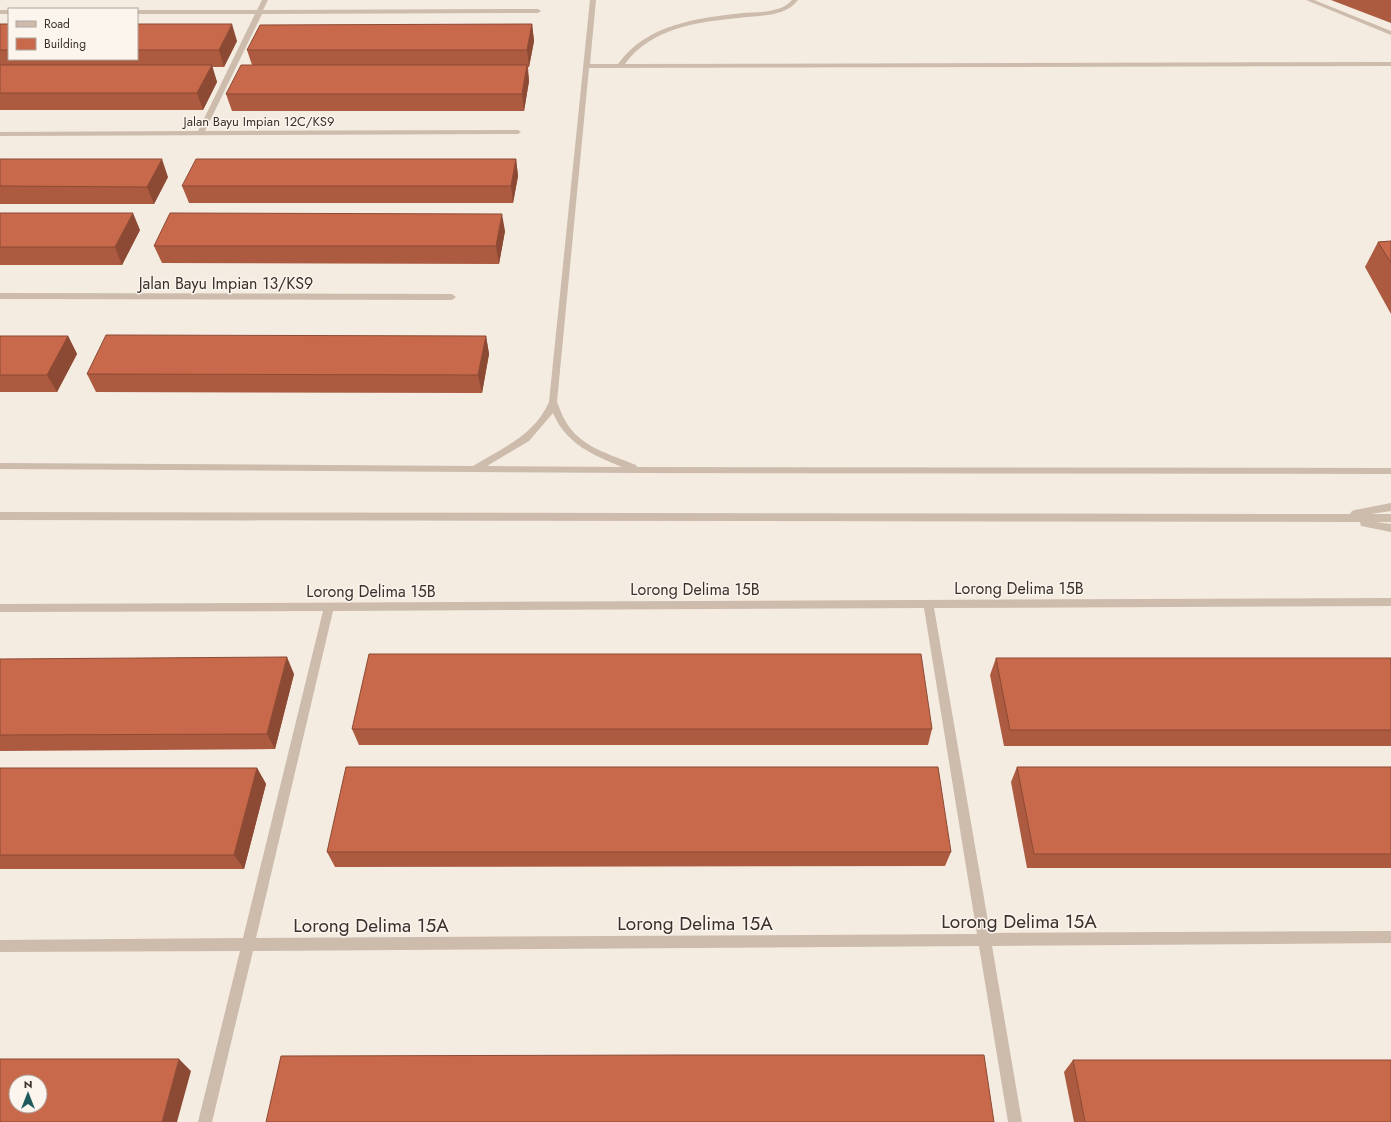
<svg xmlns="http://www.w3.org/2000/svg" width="1391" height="1122" viewBox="0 0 1391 1122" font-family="Jost,sans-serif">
  <rect width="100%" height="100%" fill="#f4ebe1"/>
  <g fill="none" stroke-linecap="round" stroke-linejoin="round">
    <!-- minor -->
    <path fill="#cdbbac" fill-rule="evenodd" d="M 262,0 L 268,0 L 263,10 L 538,9 L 541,11 L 538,13 L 262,14 L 205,131 L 518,130 L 521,132 L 518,134 L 0,136 L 0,132 L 198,131 L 255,14 L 137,14 L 137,10 L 257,10 Z
      M 590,0 L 596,0 L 590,64 L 618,64 C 647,24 697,18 743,13 C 759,12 781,13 792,0 L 798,0 C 785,18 757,15 738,18 C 697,22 651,28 625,64 L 1391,62 L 1391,66 L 589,68 L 557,402 C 560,409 562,416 566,422 C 580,447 612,455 636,465 L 637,467 L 1391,468 L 1391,474 L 639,473 L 0,469 L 0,463 L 473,466 C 501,449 535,435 549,402 ZM 553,413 C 566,444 593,455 622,467 L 487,466 L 529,441 Z
      M 1306,0 L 1314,0 L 1391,31 L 1391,35 Z
      M 0,10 L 9,10 L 9,14 L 0,14 Z
      M 0,293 L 452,294 L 456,297 L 452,300 L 0,299 Z
      M 1391,503 L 1391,511 L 1371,514 L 1391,514 L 1391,522 L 1376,522 L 1391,524 L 1391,532 L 1361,526 L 1360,522 L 0,520 L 0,512 L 1350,514 L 1352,511 L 1355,510 Z
      M 1391,598 L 1391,606 L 934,608 L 990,933 L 1391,931 L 1391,943 L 992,946 L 1022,1122 L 1008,1122 L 979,946 L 253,951 L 212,1122 L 198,1122 L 240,951 L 0,952 L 0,940 L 243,938 L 323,611 L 0,612 L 0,604 ZM 924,608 L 977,934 L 256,938 L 333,611 Z"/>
  </g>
  <!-- wall -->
  <path fill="#ac5a40" d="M 1331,0 L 1391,0 L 1391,23 Z
    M 0,24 L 9,24 L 9,59 L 137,59 L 137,24 L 237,41 L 224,67 L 212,67 L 217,82 L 203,110 L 0,110 Z
    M 532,24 L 534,41 L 529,67 L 528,67 L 529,81 L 524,111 L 232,111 L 226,94 L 252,65 L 247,50 Z
    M 0,159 L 168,177 L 154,204 L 0,204 Z
    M 516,159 L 518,176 L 513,203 L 189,203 L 182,186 Z
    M 0,213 L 140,230 L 122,265 L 0,265 Z
    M 505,231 L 499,264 L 162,263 L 154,246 Z
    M 1391,241 L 1391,314 L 1365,267 L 1378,242 Z
    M 0,336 L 68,336 L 77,354 L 57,392 L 0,392 Z
    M 486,336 L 489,354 L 482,393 L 96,392 L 87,374 Z
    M 996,658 L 1391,658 L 1391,746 L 1004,746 L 990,675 Z
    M 0,659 L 294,674 L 275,749 L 0,751 Z
    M 352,729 L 932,729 L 928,745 L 359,745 Z
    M 1017,767 L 1391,767 L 1391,868 L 1027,868 L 1011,782 Z
    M 0,768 L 257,768 L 266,784 L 244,869 L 0,869 Z
    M 327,852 L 951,852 L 945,866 L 335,867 Z
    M 1073,1060 L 1391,1122 L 1074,1122 L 1064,1072 Z"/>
  <!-- shaded-wall -->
  <path fill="#8c4a34" d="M 232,24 L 237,41 L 224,67 L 219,50 Z
    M 532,24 L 534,41 L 529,67 L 527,50 Z
    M 212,65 L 217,82 L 203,110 L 197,93 Z
    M 527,65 L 529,81 L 524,111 L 522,94 Z
    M 162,159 L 168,177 L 154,204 L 147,187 Z
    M 516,159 L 518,176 L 513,203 L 511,186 Z
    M 133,213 L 140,230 L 122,265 L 115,247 Z
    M 502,214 L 505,231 L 499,264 L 496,246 Z
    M 68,336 L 77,354 L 57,392 L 47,375 Z
    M 486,336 L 489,354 L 482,393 L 478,375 Z
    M 287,657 L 294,674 L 275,749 L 267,734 Z
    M 257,768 L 266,784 L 244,869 L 234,855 Z
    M 179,1059 L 191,1071 L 177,1122 L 162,1122 Z"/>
  <!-- building -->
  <path fill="#c8694b" stroke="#8c4a34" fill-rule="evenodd" d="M 0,24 L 9,24 L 9,50 L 0,50 Z
    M 137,24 L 232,24 L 219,50 L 137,50 Z
    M 532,24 L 527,50 L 247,50 L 260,25 Z
    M 0,65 L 212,65 L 197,93 L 0,93 Z
    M 241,65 L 527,65 L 522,94 L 226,94 Z
    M 0,159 L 162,159 L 147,187 L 0,186 Z
    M 196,159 L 516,159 L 511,186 L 182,186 Z
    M 0,213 L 133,213 L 115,247 L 0,247 Z
    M 170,213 L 502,214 L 496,246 L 154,246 Z
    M 1391,241 L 1391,263 L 1378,242 Z
    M 106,335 L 486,336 L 478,375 L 87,374 Z
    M 0,336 L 68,336 L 47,375 L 0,375 Z
    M 369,654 L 921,654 L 932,729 L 352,729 Z
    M 287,657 L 267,734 L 0,735 L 0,659 Z
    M 996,658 L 1391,658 L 1391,730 L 1010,730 Z
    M 346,767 L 938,767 L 951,852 L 327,852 Z
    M 1017,767 L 1391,767 L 1391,854 L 1034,854 Z
    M 0,768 L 257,768 L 234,855 L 0,855 Z
    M 683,1055 L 984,1055 L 994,1122 L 266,1122 L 281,1056 Z
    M 0,1059 L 179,1059 L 162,1122 L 0,1122 ZM 16,1082 L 40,1082 L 40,1106 L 16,1106 Z
    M 1073,1060 L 1391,1060 L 1391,1122 L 1085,1122 Z"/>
  <g text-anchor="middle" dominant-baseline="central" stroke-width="3" stroke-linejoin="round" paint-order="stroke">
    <!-- far-street labels -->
    <g font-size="13" fill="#3b302b" stroke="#fbf5ee">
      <text x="259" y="121">Jalan Bayu Impian 12C/KS9</text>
    </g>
    <!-- street labels -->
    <g font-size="16" fill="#3b302b" stroke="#fbf5ee">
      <text x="226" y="283">Jalan Bayu Impian 13/KS9</text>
      <text x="1019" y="588">Lorong Delima 15B</text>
      <text x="695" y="589">Lorong Delima 15B</text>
      <text x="371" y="591">Lorong Delima 15B</text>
    </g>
    <!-- near-street labels -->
    <g font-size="19" fill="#3b302b" stroke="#fbf5ee">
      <text x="1019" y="921">Lorong Delima 15A</text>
      <text x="695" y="923">Lorong Delima 15A</text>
      <text x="371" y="925">Lorong Delima 15A</text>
    </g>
  </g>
  <!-- legend -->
  <rect x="8" y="8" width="130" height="52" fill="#fbf5ee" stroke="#aea6a0"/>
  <rect x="16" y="21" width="20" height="6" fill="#cdbbac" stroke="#aea6a0"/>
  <text x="44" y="28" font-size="12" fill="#3b302b">Road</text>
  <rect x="16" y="38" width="20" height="12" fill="#c8694b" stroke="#aea6a0"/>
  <text x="44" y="48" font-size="12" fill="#3b302b">Building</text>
  <!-- north arrow -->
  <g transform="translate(28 1094)"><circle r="19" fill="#fbf5ee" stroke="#aea6a0"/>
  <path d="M0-3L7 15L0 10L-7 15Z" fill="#1f5a5e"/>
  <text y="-6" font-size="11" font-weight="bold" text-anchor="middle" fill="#3b302b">N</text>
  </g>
</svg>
